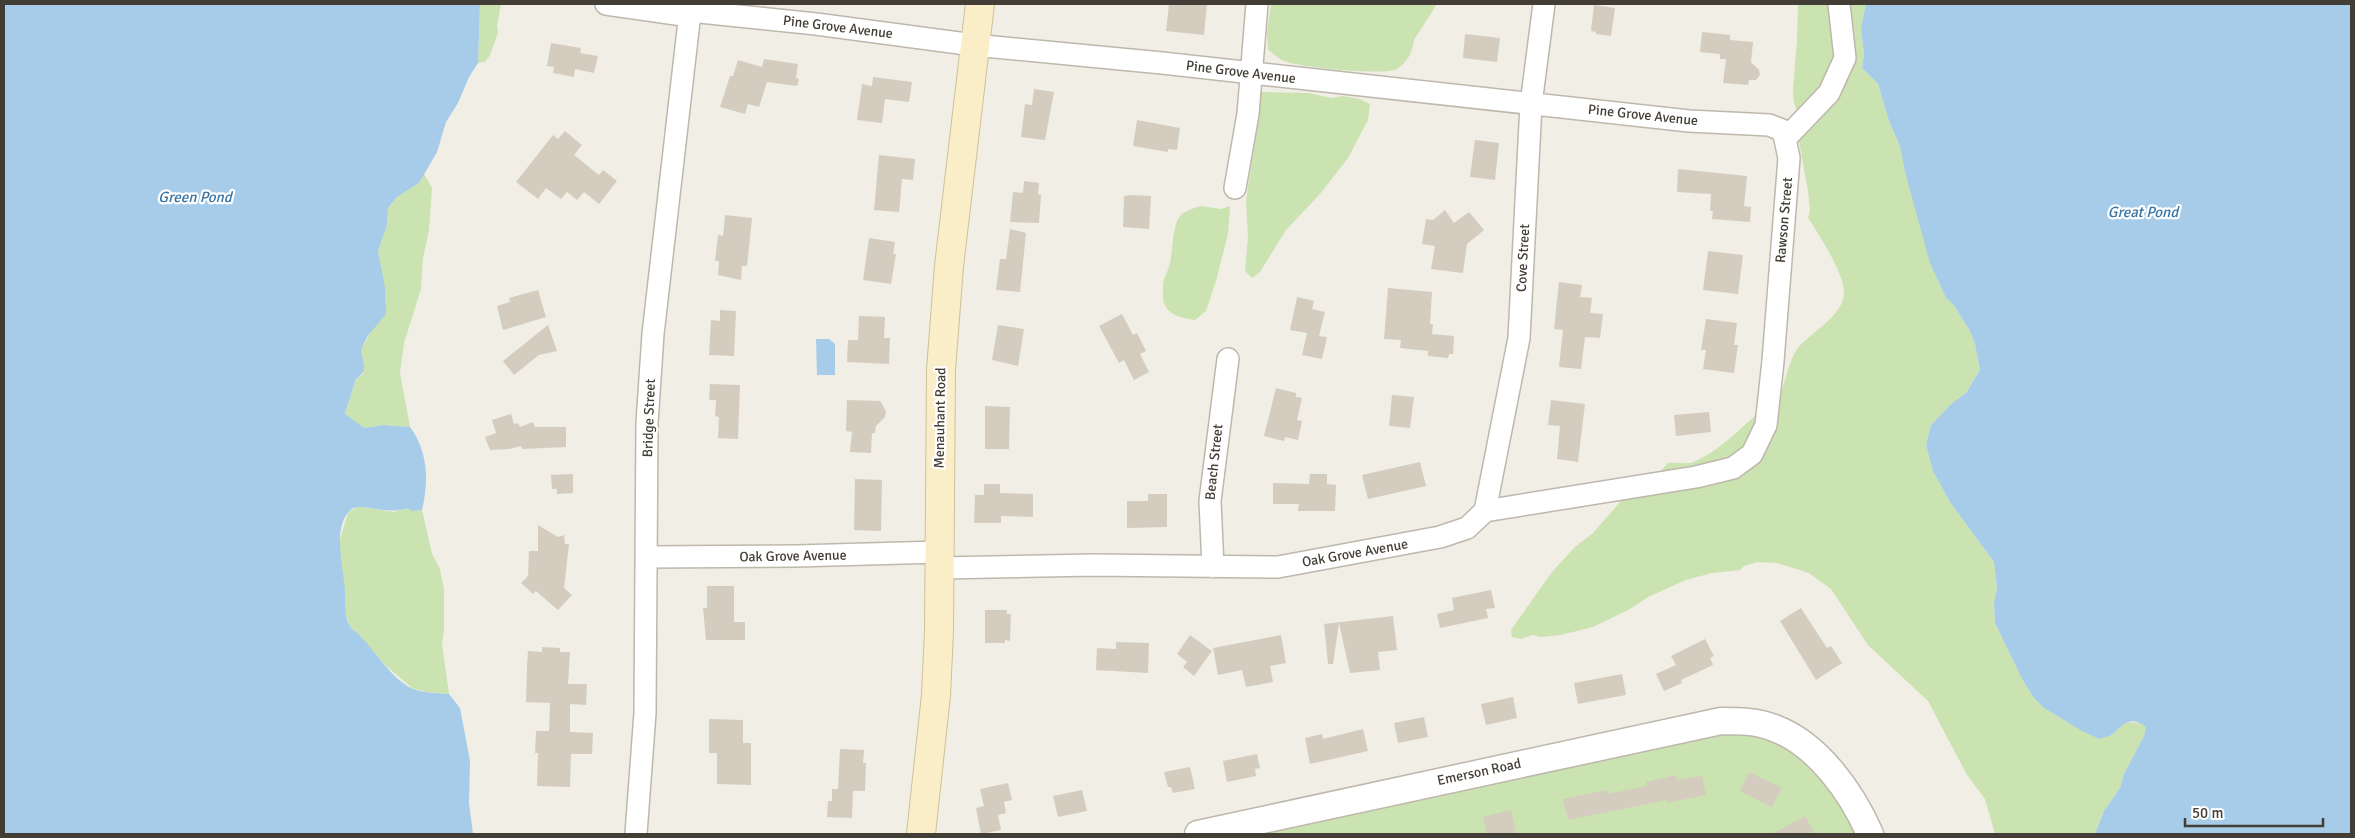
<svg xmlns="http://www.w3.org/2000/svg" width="2355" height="838" viewBox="0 0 2355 838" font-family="Signika,sans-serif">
  <rect width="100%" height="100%" fill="#f1eee5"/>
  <!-- green -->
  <path fill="#cbe2b1" d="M 480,4 L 501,4 L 497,26 L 498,33 L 490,55 L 485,62 L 478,63 Z
    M 1271,4 L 1437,4 L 1414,40 C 1413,51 1407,63 1397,69 C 1384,76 1299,67 1284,61 C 1278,58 1273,54 1268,49 L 1267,33 Z
    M 1798,4 L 1866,4 L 1861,27 L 1864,54 L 1862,68 L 1878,84 L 1889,121 L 1900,146 L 1905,172 L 1936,276 L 1946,298 L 1953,304 L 1970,331 L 1975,344 L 1980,370 L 1966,393 L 1951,404 L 1931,425 L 1926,445 L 1933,471 L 1950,502 L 1994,562 L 1997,588 L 1994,602 L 1995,623 L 2022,679 L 2034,698 L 2044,708 L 2082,731 L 2099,739 C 2114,729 2129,715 2146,727 L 2144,736 L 2124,774 L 2120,788 L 2104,811 L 2095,834 L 1995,834 L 1985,799 L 1967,775 L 1928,701 L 1868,645 L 1831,589 L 1809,573 L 1777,563 L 1757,562 L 1744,566 L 1740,570 L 1712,573 L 1686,580 L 1648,597 L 1630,609 L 1593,627 L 1561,635 L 1541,637 L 1533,635 L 1521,639 L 1512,637 L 1511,630 L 1552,572 L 1575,547 L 1593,533 L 1621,501 L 1656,476 L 1668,463 C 1676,462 1687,465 1694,462 C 1719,451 1735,433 1755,416 C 1762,410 1774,405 1778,397 C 1787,382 1787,363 1798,348 C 1812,331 1842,317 1844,294 C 1845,275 1819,234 1808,218 L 1810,211 L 1808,191 L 1796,125 L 1797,112 L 1794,102 L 1793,89 L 1797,40 Z
    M 1262,92 L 1309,93 L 1331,98 L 1343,96 L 1360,99 L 1370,104 L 1368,120 L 1348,158 L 1320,194 L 1286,230 L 1260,272 L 1252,278 L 1245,271 L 1248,237 L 1246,201 L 1254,147 L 1257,96 Z
    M 424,174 L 432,188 L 429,230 L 423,258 L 421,289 L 404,343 L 400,373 L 410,427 L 384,425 L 364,428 L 345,415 L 356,379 L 363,374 L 361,350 L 386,303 L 378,251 L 387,225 L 388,208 L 397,197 L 419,183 Z
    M 1201,206 L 1221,209 L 1230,206 L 1228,234 L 1216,281 L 1206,311 L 1195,320 C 1175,317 1161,312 1163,290 C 1163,286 1163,282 1164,279 C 1168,271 1170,265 1171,257 C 1173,246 1173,225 1180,216 C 1184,211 1194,208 1201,206 Z
    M 358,506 L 394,512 L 407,508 L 412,511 L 422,510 L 432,554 L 440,569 L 444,589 L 444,630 L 442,644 L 449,694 L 427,692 L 412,688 L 384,664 L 350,626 L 345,613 L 345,592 L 338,546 L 348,513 Z
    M 1741,730 L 1803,753 L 1862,834 L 1232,834 Z"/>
  <!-- water -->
  <path fill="#a6cce9" d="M 4,4 L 480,4 L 478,63 L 469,77 L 458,103 L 446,122 L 437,152 L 419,183 L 397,197 L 388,208 L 387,225 L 378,251 L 385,288 L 386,314 L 367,337 L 361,350 C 363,364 369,370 356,379 L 345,414 L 364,428 L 384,425 L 410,427 C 428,451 429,482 422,510 L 412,511 L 407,508 C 388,516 362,502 352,509 C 330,525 345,572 345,593 C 345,604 344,617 350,626 C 352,630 358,633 361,637 C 377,653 390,677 411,688 C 423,693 436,693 449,694 L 460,708 L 470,761 L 469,803 L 473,834 L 4,834 Z
    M 1866,4 L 2351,4 L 2351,834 L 2095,834 L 2104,811 L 2120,788 L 2124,774 L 2144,736 L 2146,727 C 2132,716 2125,722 2114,733 C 2111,736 2104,737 2099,739 L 2082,731 L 2044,708 L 2034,698 L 2022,679 L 1995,623 L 1994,602 L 1997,588 L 1994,562 L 1950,502 L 1933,471 L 1926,445 L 1931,425 L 1951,404 L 1966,393 L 1980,370 L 1975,344 L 1970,331 L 1953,304 L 1946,298 L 1930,263 L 1905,172 L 1900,146 L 1889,121 L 1878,84 L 1862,68 L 1864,54 L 1861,27 Z
    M 816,339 L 829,339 L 835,344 L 835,375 L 817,375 Z"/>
  <!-- building -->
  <path fill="#d4ccbf" d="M 1169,4 L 1207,4 L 1204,35 L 1166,31 Z
    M 1594,5 L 1615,8 L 1611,36 L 1596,34 L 1596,32 L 1591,31 Z
    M 1702,32 L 1730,35 L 1730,40 L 1753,42 L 1751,62 L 1759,70 L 1760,75 L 1756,80 L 1749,80 L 1748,85 L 1723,83 L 1726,59 L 1720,59 L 1720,54 L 1700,52 Z
    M 1465,34 L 1500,38 L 1497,62 L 1463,58 Z
    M 551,43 L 581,48 L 580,53 L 598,56 L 594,73 L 575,69 L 574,77 L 553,73 L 554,67 L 547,66 Z
    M 764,59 L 798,64 L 796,78 L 799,79 L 797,86 L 767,82 L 759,107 L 748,104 L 745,114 L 720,107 L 730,76 L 733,76 L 738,60 L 762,67 Z
    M 873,77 L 912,82 L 909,102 L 885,99 L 882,123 L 857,120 L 862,84 L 872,86 Z
    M 1034,89 L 1054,92 L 1045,140 L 1021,137 L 1025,104 L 1032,105 Z
    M 1137,120 L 1180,128 L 1177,150 L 1168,149 L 1168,152 L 1133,146 Z
    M 565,131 L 582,145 L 574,155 L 599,175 L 603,170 L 617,181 L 599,204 L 584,192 L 577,200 L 567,192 L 561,199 L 546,188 L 538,199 L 516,182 L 553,135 L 558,139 Z
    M 1475,140 L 1499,143 L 1495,180 L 1470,177 Z
    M 879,155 L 915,159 L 913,180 L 902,179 L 899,212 L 874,210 Z
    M 1678,169 L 1747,176 L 1744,206 L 1751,207 L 1750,222 L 1712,219 L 1713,211 L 1710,211 L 1711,194 L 1677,192 Z
    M 1024,181 L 1039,183 L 1038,194 L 1041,195 L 1039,223 L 1010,222 L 1013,192 L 1023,193 Z
    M 1132,195 L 1151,196 L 1149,229 L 1123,227 L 1124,196 Z
    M 1445,210 L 1454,223 L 1469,212 L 1484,230 L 1467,244 L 1463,273 L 1431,269 L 1435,246 L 1422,244 L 1426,219 L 1433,220 Z
    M 725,215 L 752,218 L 747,266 L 742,266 L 741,280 L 718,275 L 719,261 L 715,261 L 718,235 L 723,236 Z
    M 1010,229 L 1026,233 L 1020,292 L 996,290 L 1000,259 L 1006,259 Z
    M 869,238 L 895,242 L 893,254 L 896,254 L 891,284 L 863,280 Z
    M 1708,251 L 1743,255 L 1738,294 L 1703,290 Z
    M 1559,282 L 1582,285 L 1580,297 L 1592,298 L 1590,313 L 1603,314 L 1600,338 L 1585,337 L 1581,369 L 1559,367 L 1563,330 L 1554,329 Z
    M 1388,288 L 1432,292 L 1430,324 L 1433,324 L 1432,334 L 1454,336 L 1453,354 L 1449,354 L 1448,358 L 1428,356 L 1428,351 L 1400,348 L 1401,340 L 1384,339 Z
    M 538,290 L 546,317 L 503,330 L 497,306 L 510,302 L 509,298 Z
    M 1297,297 L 1314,301 L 1312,309 L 1325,312 L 1319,336 L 1327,337 L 1322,359 L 1302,355 L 1307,333 L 1290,330 Z
    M 720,310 L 736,311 L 734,356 L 709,355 L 711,320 L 720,321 Z
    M 1122,314 L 1133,335 L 1137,333 L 1146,351 L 1140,354 L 1149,372 L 1134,380 L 1124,360 L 1119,363 L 1099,326 Z
    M 859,316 L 885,317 L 884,338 L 890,338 L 889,364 L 847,362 L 848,340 L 858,340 Z
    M 1706,319 L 1737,323 L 1734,345 L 1738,345 L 1734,373 L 1703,369 L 1706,350 L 1701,350 Z
    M 548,325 L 557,351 L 539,355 L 514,375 L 503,361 Z
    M 998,325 L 1024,329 L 1018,366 L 992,360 Z
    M 710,384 L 740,385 L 738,439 L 718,438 L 719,417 L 715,416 L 716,400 L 709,400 Z
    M 1276,388 L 1296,393 L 1296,397 L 1302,398 L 1297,420 L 1302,421 L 1298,440 L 1285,437 L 1284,441 L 1264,436 Z
    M 1392,395 L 1414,397 L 1410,428 L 1389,426 Z
    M 847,400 L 880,401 L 886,411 L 885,417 L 876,426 L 875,433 L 872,433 L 871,453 L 850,452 L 852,432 L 846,431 Z
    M 1551,400 L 1585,404 L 1578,462 L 1557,459 L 1560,426 L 1548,425 Z
    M 985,406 L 1010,407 L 1009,449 L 985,449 Z
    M 1709,412 L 1711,432 L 1676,436 L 1674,415 Z
    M 511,414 L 514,424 L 518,423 L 520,427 L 533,422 L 535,427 L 566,427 L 566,447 L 522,449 L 521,446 L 509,449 L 490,450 L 485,437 L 496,433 L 492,420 Z
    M 1420,462 L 1426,486 L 1368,499 L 1362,475 Z
    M 573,474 L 573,493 L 557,494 L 557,489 L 552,489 L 551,475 Z
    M 1310,474 L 1327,474 L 1327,484 L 1336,485 L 1335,511 L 1298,511 L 1299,504 L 1273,504 L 1273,483 L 1309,484 Z
    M 855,479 L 882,480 L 881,531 L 854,530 Z
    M 984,484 L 1000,484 L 1000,493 L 1033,494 L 1033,517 L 1001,516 L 1001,523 L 974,523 L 975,495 L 984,495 Z
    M 1148,494 L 1167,494 L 1167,527 L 1127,528 L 1127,501 L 1148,501 Z
    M 538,525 L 558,537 L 564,535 L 565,544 L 569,544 L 564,588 L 572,595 L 558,610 L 536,591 L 533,594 L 521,583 L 528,576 L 529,551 L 538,551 Z
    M 707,586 L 734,586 L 734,622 L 745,622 L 745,640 L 706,640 L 703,608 L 707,608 Z
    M 1491,590 L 1495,608 L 1486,609 L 1488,618 L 1440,628 L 1437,614 L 1454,610 L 1452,598 Z
    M 1801,608 L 1827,648 L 1831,646 L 1842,663 L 1816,680 L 1780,621 Z
    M 985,610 L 1007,610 L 1007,614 L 1011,614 L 1010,641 L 1005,640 L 1005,643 L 985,643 Z
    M 1393,616 L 1397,650 L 1378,652 L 1380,670 L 1350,673 L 1339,623 L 1333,664 L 1328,664 L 1324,624 Z
    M 1190,635 L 1212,651 L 1194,676 L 1183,667 L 1187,662 L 1177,654 Z
    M 1281,635 L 1286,663 L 1270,666 L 1273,682 L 1246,687 L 1242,670 L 1218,675 L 1213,648 Z
    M 1705,639 L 1714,656 L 1710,658 L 1713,665 L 1681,680 L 1682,683 L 1664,691 L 1656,674 L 1676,665 L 1671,656 Z
    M 1116,642 L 1149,643 L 1148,673 L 1096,670 L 1097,648 L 1116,649 Z
    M 542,647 L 560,648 L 560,652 L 570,652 L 568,684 L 587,684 L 586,705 L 570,704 L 570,732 L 593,733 L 592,754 L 571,754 L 570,787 L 537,786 L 538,753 L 535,753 L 536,731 L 549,731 L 550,703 L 526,702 L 527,666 L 528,651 L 542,652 Z
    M 1622,674 L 1626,695 L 1578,704 L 1574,683 Z
    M 1513,697 L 1517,718 L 1486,725 L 1481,704 Z
    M 1424,717 L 1428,737 L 1398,743 L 1394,723 Z
    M 709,719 L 743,720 L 743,743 L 751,743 L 751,785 L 717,784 L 717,753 L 709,753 Z
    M 1363,729 L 1368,751 L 1310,764 L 1305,738 L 1322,734 L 1323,739 Z
    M 840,749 L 864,750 L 863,763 L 866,763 L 865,791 L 853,791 L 852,818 L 827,817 L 828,801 L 832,801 L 832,789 L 838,789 Z
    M 1257,754 L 1260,768 L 1255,769 L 1256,776 L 1227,782 L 1223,761 Z
    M 1190,767 L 1195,789 L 1173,793 L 1171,787 L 1168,787 L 1164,772 Z
    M 1749,772 L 1782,788 L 1772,807 L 1740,791 Z
    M 1676,775 L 1677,780 L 1702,776 L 1706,795 L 1667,803 L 1667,800 L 1568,820 L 1563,799 L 1607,790 L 1608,794 L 1647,786 L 1646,782 Z
    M 1008,783 L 1012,800 L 1004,802 L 1006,813 L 998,815 L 1001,830 L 981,834 L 976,808 L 984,806 L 980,789 Z
    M 1082,790 L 1087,811 L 1058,817 L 1053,796 Z
    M 1511,810 L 1516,834 L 1487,834 L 1483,817 Z
    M 1805,816 L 1815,834 L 1772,834 Z"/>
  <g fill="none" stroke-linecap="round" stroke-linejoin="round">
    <!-- minor casing -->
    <g stroke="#beb8ac" stroke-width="24">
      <path id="minor" d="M 606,4 L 690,16
        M 690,11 L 816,24 L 974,45 L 1162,63 L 1689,121 L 1769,125 L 1782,130 L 1785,139
        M 1235,188 L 1248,114 L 1257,4
        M 1485,511 L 1519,338 L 1531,104 L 1544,4
        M 646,557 L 796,556 L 939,552
        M 1213,567 L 1210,501 L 1228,359
        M 940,568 L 1093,565 L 1278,567 L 1440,537 L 1467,528 L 1485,511 L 1696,477 L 1733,468 L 1752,454 L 1766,425 L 1773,361 L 1789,158 L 1785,139 L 1829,93 L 1845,58 L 1839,4
        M 636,834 L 645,713 L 647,423 L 653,334 L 691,4"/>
    </g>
    <!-- tertiary casing -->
    <g stroke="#beb8ac" stroke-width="29">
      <path id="tertiary" d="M 1198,834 L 1721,721 C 1740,721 1757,721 1774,728 C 1818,744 1852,793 1870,834"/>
    </g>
    <!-- secondary casing -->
    <g stroke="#cdc198" stroke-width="30">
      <path id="secondary" d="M 921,834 L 936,695 L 939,631 L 941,370 L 949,266 L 980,4"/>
    </g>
    <!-- minor -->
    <use href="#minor" stroke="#fff" stroke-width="21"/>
    <!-- tertiary -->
    <use href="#tertiary" stroke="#fff" stroke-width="26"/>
    <!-- secondary -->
    <use href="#secondary" stroke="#f9eec7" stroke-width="28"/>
  </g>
  <g text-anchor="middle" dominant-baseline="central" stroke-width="4.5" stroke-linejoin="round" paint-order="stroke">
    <!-- street labels -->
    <g font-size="14" fill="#433e35" stroke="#fff">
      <text transform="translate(838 27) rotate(7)">Pine Grove Avenue</text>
      <text transform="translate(1241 72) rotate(7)">Pine Grove Avenue</text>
      <text transform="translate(1643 115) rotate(6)">Pine Grove Avenue</text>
      <text transform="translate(1784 220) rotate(-85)">Rawson Street</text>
      <text transform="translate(1523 258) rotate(-87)">Cove Street</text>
      <text transform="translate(649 418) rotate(-88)">Bridge Street</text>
      <text transform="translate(940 418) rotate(-89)">Menauhant Road</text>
      <text transform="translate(1214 462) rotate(-84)">Beach Street</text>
      <text transform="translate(1355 553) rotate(-10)">Oak Grove Avenue</text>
      <text transform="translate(793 556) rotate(-1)">Oak Grove Avenue</text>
      <text transform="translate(1479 772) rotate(-12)">Emerson Road</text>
    </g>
    <!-- water labels -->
    <g font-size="15" font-style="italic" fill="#3975a4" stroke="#fff">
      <text x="195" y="197">Green Pond</text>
      <text x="2143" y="212">Great Pond</text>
    </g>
  </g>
  <!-- border -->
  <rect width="2355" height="838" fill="none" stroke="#433e35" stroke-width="10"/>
  <!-- scale -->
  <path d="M2185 818v8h138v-8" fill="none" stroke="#433e35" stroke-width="2.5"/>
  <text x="2192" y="818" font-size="15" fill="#433e35" stroke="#ffffff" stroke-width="4" paint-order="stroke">50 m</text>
</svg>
